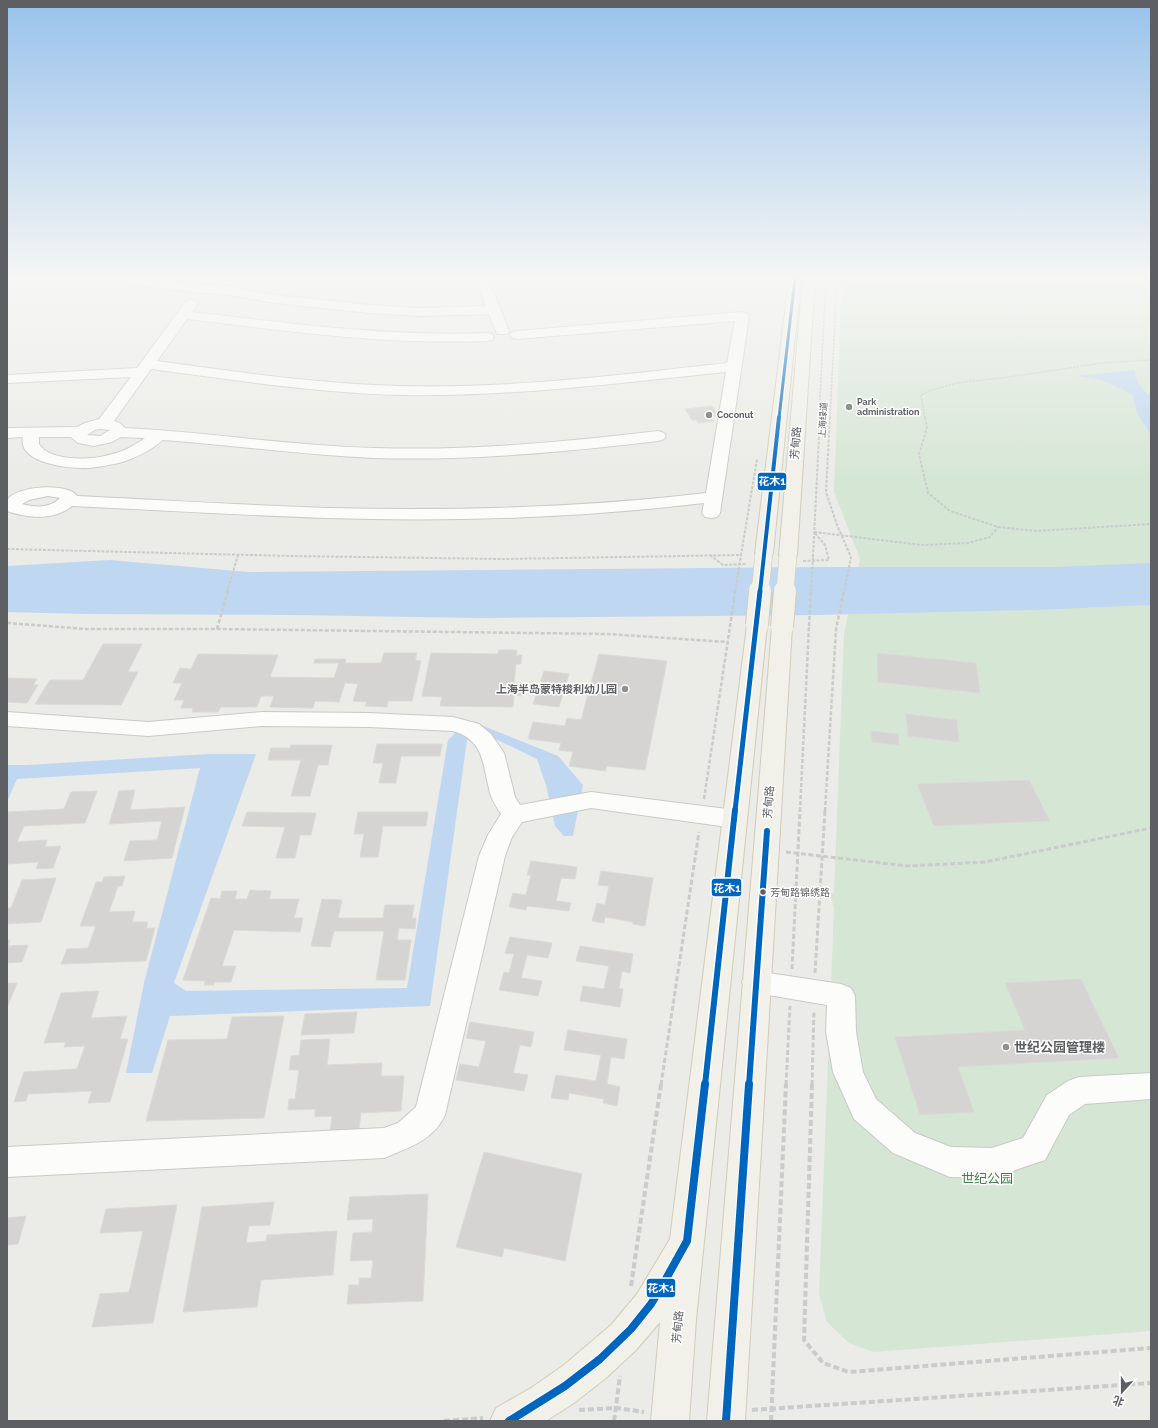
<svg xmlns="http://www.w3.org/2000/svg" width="1158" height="1428" viewBox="0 0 1158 1428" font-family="Raleway,'Noto Sans SC',sans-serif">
  <rect width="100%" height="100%" fill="#ebebe7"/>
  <!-- green -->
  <path fill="#d6e6d5" d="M 842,278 L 1151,278 L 1151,1331 L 873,1352 L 849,1343 L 827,1322 L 819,1294 L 834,908 L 830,893 L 834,893 L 844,634 L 860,559 L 834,492 Z"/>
  <!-- water -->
  <path fill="#c0d7f1" d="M 1135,370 C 1135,383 1143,389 1151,398 L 1151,435 L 1138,415 L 1132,394 L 1102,380 L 1078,376 Z
    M 110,560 L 248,572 L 817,567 L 1054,567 L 1151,563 L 1151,605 L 1034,610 L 816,615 L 479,618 L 292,615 L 86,614 L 7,612 L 7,566 Z
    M 481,725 L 558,756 L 583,785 L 573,836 L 564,836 L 555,826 L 546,785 L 537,759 L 487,735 L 467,740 L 430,1006 L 170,1016 L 152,1073 L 126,1073 L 144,983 L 200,768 L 17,779 L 7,802 L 7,765 L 27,765 L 209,754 L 256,754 L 174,983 L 186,991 L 407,988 L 448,740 L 458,730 Z"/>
  <!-- building -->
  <path fill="#d5d4d2" stroke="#dadad6" d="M 712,406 L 719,416 L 711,417 L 714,421 L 698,423 L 696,420 L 692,420 L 685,409 Z
    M 103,644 L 142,644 L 128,672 L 138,672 L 121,705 L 35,704 L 50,680 L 83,680 Z
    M 499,650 L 517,650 L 516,655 L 522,655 L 521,664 L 516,664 L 514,683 L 523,683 L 522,696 L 514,695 L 513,707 L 440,706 L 442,697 L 422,696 L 431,653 L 498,654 Z
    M 384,653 L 417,653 L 415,660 L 421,661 L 412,701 L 388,701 L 387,707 L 365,706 L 367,702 L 353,701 L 358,684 L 345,683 L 339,702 L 315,701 L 313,708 L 270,707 L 274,696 L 261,696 L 257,707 L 221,707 L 218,712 L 192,712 L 193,708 L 181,708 L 184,700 L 174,700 L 182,683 L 173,683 L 180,668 L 191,669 L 198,654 L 278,655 L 270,677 L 334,678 L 339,663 L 314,663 L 315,659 L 346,659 L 345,663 L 381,663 Z
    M 877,653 L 976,663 L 980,693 L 878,682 Z
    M 599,654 L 667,661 L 645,770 L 607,766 L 605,771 L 569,766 L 573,752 L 559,750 L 561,743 L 528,739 L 533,722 L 565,726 L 567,718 L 581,720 Z
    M 544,671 L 569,674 L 559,707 L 533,704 Z
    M 7,678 L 37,679 L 33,685 L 38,685 L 27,703 L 7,702 Z
    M 906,714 L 957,720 L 959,742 L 908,736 Z
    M 871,731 L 898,734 L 899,745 L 872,742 Z
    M 377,744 L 442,744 L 440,756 L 401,756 L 396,783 L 379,783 L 383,763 L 373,763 Z
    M 291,745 L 332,745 L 328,765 L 318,765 L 310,796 L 291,796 L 301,760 L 268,760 L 271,748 L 290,748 Z
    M 1029,780 L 1050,821 L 934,826 L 917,784 Z
    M 135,790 L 130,810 L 185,807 L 172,858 L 124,861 L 130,841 L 157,840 L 162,821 L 109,824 L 119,791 Z
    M 97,791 L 85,823 L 24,826 L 17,842 L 47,840 L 45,847 L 61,846 L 53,868 L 36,869 L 39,862 L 7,864 L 7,812 L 64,809 L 71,792 Z
    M 247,812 L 316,813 L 311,835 L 300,835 L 295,858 L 276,858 L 285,827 L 242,826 Z
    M 358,812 L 428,812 L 426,826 L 383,826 L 378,857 L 360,857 L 364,834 L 354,834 Z
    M 531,861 L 577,867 L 575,879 L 561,878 L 556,901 L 571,903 L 569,911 L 527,906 L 526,910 L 509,907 L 513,893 L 526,895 L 531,875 L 527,875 Z
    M 601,871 L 653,878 L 645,926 L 633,924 L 633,922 L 605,917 L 604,923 L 592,921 L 597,903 L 605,905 L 609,886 L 598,885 Z
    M 125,876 L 122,886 L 118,886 L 109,912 L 135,911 L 132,922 L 148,922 L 146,928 L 155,928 L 146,961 L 61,964 L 67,949 L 88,948 L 96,926 L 80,926 L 96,882 L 102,882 L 104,877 Z
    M 56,878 L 41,922 L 7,924 L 7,908 L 11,908 L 22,880 Z
    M 250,890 L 271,891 L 269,899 L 299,899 L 294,918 L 303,918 L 300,932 L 234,930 L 222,966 L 236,966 L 231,982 L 214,982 L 214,985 L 204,985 L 205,981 L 183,980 L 211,898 L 220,899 L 222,891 L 237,891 L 235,899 L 247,899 Z
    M 322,899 L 342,900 L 338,918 L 383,918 L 385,905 L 414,905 L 412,918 L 416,918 L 415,929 L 399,928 L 397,940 L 411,940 L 405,980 L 376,980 L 384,931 L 334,931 L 330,947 L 311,946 Z
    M 510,937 L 552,943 L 548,958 L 527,955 L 521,978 L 542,981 L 538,996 L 499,990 L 504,972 L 509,973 L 514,954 L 505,953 Z
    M 10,940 L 8,946 L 28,945 L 22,962 L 7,963 L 7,941 Z
    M 580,946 L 633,954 L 630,973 L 622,971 L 619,988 L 623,989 L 620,1007 L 580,1001 L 583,986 L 604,989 L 609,966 L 576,961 Z
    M 1081,979 L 1119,1058 L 958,1067 L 974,1112 L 920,1115 L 895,1037 L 1025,1030 L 1005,983 Z
    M 7,983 L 17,983 L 7,1008 Z
    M 99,991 L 91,1018 L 127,1016 L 120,1039 L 128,1039 L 110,1102 L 88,1103 L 92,1091 L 28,1094 L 26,1101 L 14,1102 L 24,1072 L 77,1069 L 85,1046 L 64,1047 L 66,1042 L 44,1043 L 61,993 Z
    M 357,1012 L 354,1033 L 301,1035 L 305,1014 Z
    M 284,1016 L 264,1118 L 146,1121 L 168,1040 L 227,1039 L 232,1017 Z
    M 470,1022 L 534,1032 L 531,1047 L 520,1045 L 513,1073 L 528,1075 L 524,1091 L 456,1080 L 460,1064 L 479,1067 L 486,1041 L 466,1038 Z
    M 568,1030 L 627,1039 L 624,1059 L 611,1057 L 607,1084 L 620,1087 L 617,1106 L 603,1103 L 604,1099 L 569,1093 L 568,1100 L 551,1098 L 556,1075 L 596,1081 L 601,1055 L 564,1050 Z
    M 330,1039 L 327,1065 L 382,1063 L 381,1076 L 404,1076 L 401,1111 L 361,1113 L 359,1129 L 330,1131 L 332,1116 L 315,1117 L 315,1109 L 288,1110 L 289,1099 L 295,1099 L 299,1070 L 289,1070 L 291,1056 L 299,1055 L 301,1040 Z
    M 484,1152 L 582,1174 L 565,1261 L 504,1248 L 502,1257 L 456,1247 Z
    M 428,1194 L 423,1301 L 347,1304 L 349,1285 L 359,1285 L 359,1278 L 371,1278 L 373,1260 L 350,1261 L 353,1233 L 372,1232 L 373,1219 L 347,1220 L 350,1197 Z
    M 274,1202 L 270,1225 L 249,1226 L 246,1243 L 266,1241 L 267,1235 L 337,1231 L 333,1275 L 261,1280 L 257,1307 L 183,1312 L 202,1207 Z
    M 177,1205 L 153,1323 L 92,1327 L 100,1294 L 129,1292 L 143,1231 L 100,1233 L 106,1209 Z
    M 26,1216 L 18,1244 L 7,1245 L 7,1218 Z"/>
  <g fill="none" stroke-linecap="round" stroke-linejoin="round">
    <!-- minor casing -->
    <g stroke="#c9c9c8" stroke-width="2">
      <path id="minor" d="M 107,278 L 147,278 L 202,285 L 226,286 L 268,294 L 369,305 L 421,308 L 486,306 L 476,278 L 488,278 L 509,331 L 507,334 L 497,334 L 489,314 L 421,316 L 369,313 L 268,302 L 226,294 L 202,293 L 113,282 Z
        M 191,300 L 196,301 L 197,304 L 192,312 C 290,323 388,337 487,333 L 492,334 L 494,337 L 492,340 L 487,341 C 386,345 287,331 187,319 L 157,361 C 237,372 318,384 400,386 C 509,389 619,375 727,363 L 735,321 L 517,339 L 512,338 L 510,335 L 512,332 L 517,331 L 742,312 L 747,313 L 749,316 L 720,513 L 717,517 L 711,518 L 705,517 L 702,513 L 704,503 C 579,518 452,522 326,518 C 241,515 157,510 72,506 C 54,521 27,518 7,511 C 7,507 6,502 8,499 C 17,486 67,482 77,496 C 160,500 243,505 327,508 C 453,511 580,508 706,493 L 726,372 C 618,383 510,397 401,395 C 317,393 234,380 151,369 L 114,421 L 120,423 L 125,428 C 208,432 291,446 375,448 C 469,451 564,442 658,431 L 664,433 L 666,436 L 664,439 L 658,441 C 564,452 469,461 374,458 C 303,455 233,445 163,440 C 150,451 136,458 119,463 C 109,465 99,467 89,468 C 72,469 17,464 23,437 L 7,438 L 7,428 L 77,427 L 85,423 L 99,419 L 131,377 L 7,383 L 7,375 L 137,368 L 186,301 ZM 100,429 L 110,430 L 100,436 L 87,435 L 95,430 ZM 39,437 L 71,437 L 78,443 L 94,446 L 112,442 L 121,437 L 145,438 C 134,446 122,452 109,455 C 92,460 50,462 39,444 ZM 48,496 L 60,498 C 51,508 35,508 22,504 L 29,500 Z
        M 7,712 L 148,722 L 262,712 L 369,713 L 453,717 L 479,724 L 491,734 L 504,753 L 515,797 L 520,805 L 591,792 L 735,810 L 744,813 L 747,819 L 744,825 L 735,828 L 591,808 L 522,822 L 512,837 L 505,856 L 445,1115 C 434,1140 408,1148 384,1158 L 7,1177 L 7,1147 L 384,1128 L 398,1123 L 416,1107 L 479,856 L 488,835 L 501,814 C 498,809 493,802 491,796 C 482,768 487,741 453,731 L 369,727 L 262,726 L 148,736 L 7,726 Z
        M 756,971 L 841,984 L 851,988 L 855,996 L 856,1032 L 863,1072 L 876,1099 L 915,1133 L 951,1147 L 992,1148 L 1023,1138 L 1047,1095 L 1068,1081 L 1079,1077 L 1151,1073 L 1151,1099 L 1085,1104 L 1069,1115 L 1045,1160 L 992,1178 L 950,1177 L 893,1153 L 854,1119 L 833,1072 L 826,1032 L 827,1005 L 756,993 L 746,990 L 742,982 L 746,974 Z"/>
    </g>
    <!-- major casing -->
    <g stroke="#d0ccb8" stroke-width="2">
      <path id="major" d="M 803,278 L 815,278 L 797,555 L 795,559 L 788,561 L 781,559 L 779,555 Z
        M 794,284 L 798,285 L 800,288 L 773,553 L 771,557 L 764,559 L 757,557 L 755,553 L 788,288 L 790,285 Z
        M 757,619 L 764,621 L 767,625 L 696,1320 L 689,1421 L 651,1421 L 660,1322 L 636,1350 L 606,1378 L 574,1403 L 546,1421 L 490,1421 L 496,1408 L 531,1388 L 564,1365 L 611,1325 L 637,1294 L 670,1239 L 747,625 L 750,621 Z
        M 782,621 L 789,623 L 792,627 L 745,1421 L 707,1421 L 772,627 L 775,623 Z"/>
    </g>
    <!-- path-far4 -->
    <path stroke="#c9ccca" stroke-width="1.5" stroke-dasharray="2.5 1" stroke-linecap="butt" d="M 1100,278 L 1102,281 L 1121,286 L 1151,290
      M 819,418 L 826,278
      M 830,418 L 837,278
      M 925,418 L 921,395 L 932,390 L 957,383 L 1009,377 L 1102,363 L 1151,360"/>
    <!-- path-far3 -->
    <path stroke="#c9ccca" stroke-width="2" stroke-dasharray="3 1.5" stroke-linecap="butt" d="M 830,417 L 826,492 L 837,525 L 851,557 L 844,592
      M 925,417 L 927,428 L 919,454 L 928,493 L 950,511 L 998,527 L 1036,531 L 1151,524
      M 814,532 L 922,545 L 968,543 L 990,537 L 998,527
      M 7,549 L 291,556 L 504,559 L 741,555 L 757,459
      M 710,555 L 723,565 L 746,564
      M 813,557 L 820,417
      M 803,561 L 829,560 L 825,545 L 814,532
      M 227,592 L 238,555"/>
    <!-- path-far2 -->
    <path stroke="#c9ccca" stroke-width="2.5" stroke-dasharray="4 2" stroke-linecap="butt" d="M 7,623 L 86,629 L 217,629 L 608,634 L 727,642
      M 217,629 L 228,591
      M 704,799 L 734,600
      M 800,811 L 809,626
      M 825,811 L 836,629 L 844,591"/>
    <!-- path-far1 -->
    <path stroke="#c9ccca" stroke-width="3" stroke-dasharray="5 2.5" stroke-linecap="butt" d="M 786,852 L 907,866 L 985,862 L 1151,828
      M 792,969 L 800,810
      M 815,973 L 825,810
      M 661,1085 L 699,832
      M 786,1085 L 790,1006
      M 812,1085 L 814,1010"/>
    <!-- path -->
    <path stroke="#c9ccca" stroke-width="4" stroke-dasharray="6 3" stroke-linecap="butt" d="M 812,1084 L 804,1340 L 823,1363 L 849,1372 L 1151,1348
      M 631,1286 L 661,1084
      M 579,1410 L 617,1408 L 644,1412
      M 752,1410 L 1151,1383
      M 444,1421 L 483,1418
      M 614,1421 L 620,1376
      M 771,1421 L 786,1084"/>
    <!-- minor -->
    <use href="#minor" fill="#fcfcfb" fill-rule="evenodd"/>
    <!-- major -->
    <use href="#major" fill="#f1f1e9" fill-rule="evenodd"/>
    <!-- major-bridge-far1 casing -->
    <g stroke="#d0ccb8" stroke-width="18" stroke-linecap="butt">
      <path id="major-bridge-far1" d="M 760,592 L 764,553
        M 785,592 L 788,555"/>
    </g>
    <!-- major-bridge casing -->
    <g stroke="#d0ccb8" stroke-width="24" stroke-linecap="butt">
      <path id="major-bridge" d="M 757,625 L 760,591
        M 782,627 L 785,591"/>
    </g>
    <!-- path-bridge-far1 -->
    <path stroke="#c9ccca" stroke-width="2" stroke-dasharray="3 1.5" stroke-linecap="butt" d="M 735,592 L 741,555
      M 811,592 L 813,557"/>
    <!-- path-bridge -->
    <path stroke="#c9ccca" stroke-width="2.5" stroke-dasharray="4 2" stroke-linecap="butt" d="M 734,600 L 735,591
      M 809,626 L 811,591"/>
    <!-- major-bridge-far1 -->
    <use href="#major-bridge-far1" stroke="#f1f1e9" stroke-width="17"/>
    <!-- major-bridge -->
    <use href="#major-bridge" stroke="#f1f1e9" stroke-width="22"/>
    <!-- bus-1-far4 casing -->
    <g stroke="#fff" stroke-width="5">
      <path id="bus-1-far4" d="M 779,418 L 795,278"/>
    </g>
    <!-- bus-1-far3 casing -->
    <g stroke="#fff" stroke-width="6">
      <path id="bus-1-far3" d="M 760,592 L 779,417"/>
    </g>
    <!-- bus-1-far2 casing -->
    <g stroke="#fff" stroke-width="8">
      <path id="bus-1-far2" d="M 735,811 L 760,591"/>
    </g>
    <!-- bus-1-far1 casing -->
    <g stroke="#fff" stroke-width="9">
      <path id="bus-1-far1" d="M 705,1085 L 735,810
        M 749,1085 L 767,831"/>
    </g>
    <!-- bus-1 casing -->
    <g stroke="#fff" stroke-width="10">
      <path id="bus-1" d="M 509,1421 L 565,1386 L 600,1359 L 631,1329 L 651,1304 L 662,1286 L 687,1241 L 705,1084
        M 726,1421 L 749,1084"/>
    </g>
    <!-- bus-1-far4 -->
    <use href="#bus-1-far4" stroke="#0065bd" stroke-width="3"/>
    <!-- bus-1-far3 -->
    <use href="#bus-1-far3" stroke="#0065bd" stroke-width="4"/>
    <!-- bus-1-far2 -->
    <use href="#bus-1-far2" stroke="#0065bd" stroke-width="5"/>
    <!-- bus-1-far1 -->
    <use href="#bus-1-far1" stroke="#0065bd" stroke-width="6"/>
    <!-- bus-1 -->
    <use href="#bus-1" stroke="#0065bd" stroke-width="8"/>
  </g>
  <!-- sky -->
  <linearGradient id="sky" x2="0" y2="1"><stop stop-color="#98c2ec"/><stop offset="0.58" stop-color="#f6f6f4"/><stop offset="1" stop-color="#f6f6f4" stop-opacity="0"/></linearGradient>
  <rect width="1158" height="478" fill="url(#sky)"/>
  <!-- markers -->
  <g fill="#8f9091" stroke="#fff" stroke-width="1.5">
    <circle cx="849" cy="407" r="4"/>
    <circle cx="709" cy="415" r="4"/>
    <circle cx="625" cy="689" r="4"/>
    <circle cx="1006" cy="1047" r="4"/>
  </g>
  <circle fill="#5d5f63" stroke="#fff" stroke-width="1.5" cx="763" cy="892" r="3.5"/>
  <g text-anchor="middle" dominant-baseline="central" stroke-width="3" stroke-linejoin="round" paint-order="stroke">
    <!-- far-poi labels -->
    <g font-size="9" font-weight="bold" fill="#5d5f63" stroke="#fff" text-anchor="start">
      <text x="857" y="402">Park<tspan x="857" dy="10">administration</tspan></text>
      <text x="717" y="415">Coconut</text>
    </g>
    <!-- far-street labels -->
    <g font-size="9" fill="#5d5f63" stroke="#fff">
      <text transform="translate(823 420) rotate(-87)">上海绿道</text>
    </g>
    <!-- bus labels -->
    <g font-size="10" fill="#5d5f63" stroke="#fff" text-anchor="start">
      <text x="770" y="892">芳甸路锦绣路</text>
    </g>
    <!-- street labels -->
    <g font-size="11" fill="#5d5f63" stroke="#fff">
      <text transform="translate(796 443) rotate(-86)">芳甸路</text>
      <text transform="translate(769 802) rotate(-86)">芳甸路</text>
      <text transform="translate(678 1327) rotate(-85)">芳甸路</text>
    </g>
    <!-- poi labels -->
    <g font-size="11" font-weight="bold" fill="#5d5f63" stroke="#fff" text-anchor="end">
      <text x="617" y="689">上海半岛蒙特梭利幼儿园</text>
    </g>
    <!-- near-poi labels -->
    <g font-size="13" font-weight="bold" fill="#5d5f63" stroke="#fff" text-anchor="start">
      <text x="1014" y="1047">世纪公园管理楼</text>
    </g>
    <!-- near-park labels -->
    <g font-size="13" fill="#3f8049" stroke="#fff">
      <text x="987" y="1178">世纪公园</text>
    </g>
  </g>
  <g stroke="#fff" stroke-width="1.5">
    <rect x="757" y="472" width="30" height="19" rx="4" fill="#0065bd"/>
    <rect x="711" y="878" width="31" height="19" rx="4" fill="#0065bd"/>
    <rect x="646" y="1278" width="30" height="20" rx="4" fill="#0065bd"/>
  </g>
  <g font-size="11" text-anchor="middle" font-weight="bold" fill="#fff">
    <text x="772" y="485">花木1</text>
    <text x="727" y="892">花木1</text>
    <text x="661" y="1292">花木1</text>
  </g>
  <!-- border -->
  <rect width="1158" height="1428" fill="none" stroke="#5d5f63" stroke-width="16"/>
  <!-- north arrow -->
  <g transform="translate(1122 1392) rotate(201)" stroke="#ffffff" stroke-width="3" paint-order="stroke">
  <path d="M0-3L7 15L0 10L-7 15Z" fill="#5d5f63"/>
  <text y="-6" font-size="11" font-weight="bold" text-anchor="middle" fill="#5d5f63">北</text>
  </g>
</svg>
